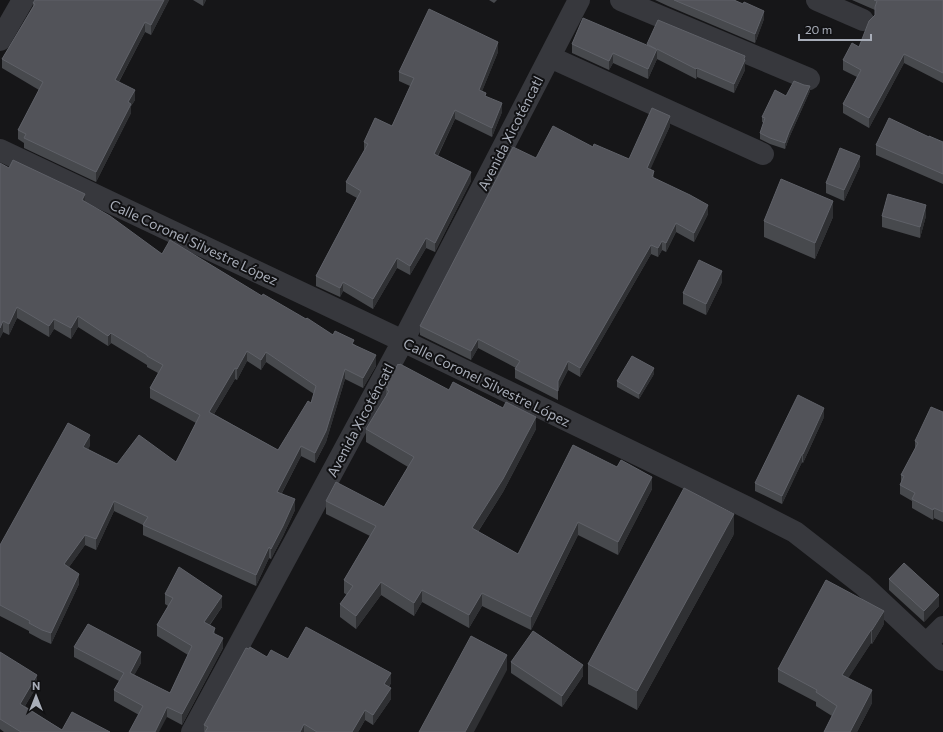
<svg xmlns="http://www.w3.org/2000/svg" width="943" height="732" viewBox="0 0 943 732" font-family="Commissioner,sans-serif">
  <rect width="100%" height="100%" fill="#161618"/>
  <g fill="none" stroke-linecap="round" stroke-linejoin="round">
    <!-- minor -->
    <path stroke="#37383d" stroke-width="22" d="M 621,0 L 809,79
      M 817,0 L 863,20
      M 0,40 L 23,0
      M 550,57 L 763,154
      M 0,150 L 403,341 L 746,507 L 795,532 L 863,585 L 943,660
      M 926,644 L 943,627
      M 192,732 L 403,341 L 579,0"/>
  </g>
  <!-- wall -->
  <path fill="#47494d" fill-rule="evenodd" d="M 35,0 L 169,0 L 151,35 L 145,32 L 119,82 L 135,100 L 131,106 L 131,113 L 96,182 L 24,148 L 24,143 L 18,139 L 18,130 L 39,90 L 2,68 L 2,59 L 33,6 L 33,3 Z
    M 193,0 L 206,0 L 203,6 Z
    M 489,0 L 497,0 L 494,3 Z
    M 655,0 L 734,0 L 764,19 L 755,43 L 668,6 Z
    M 852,0 L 943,0 L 943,83 L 904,63 L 869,128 L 843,113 L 843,104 L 857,77 L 843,70 L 843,60 L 859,47 L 875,15 L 875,10 Z
    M 572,44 L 647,45 L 647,44 L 745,60 L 745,70 L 734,93 L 697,77 L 696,79 L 657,59 L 648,79 L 613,63 L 609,70 L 572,53 Z
    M 498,52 L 482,91 L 486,97 L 502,112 L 492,137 L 455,119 L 438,156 L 471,181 L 435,252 L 426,248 L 410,275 L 397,268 L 373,309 L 343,291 L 340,297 L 316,286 L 316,276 L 357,198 L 346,192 L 346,182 L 364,152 L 364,142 L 392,126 L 410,86 L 399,81 L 399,72 Z
    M 810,91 L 789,138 L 785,149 L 770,144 L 760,139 L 760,133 L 764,123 L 762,122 L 762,117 L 786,96 Z
    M 670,126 L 650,169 L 654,178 L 708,214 L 694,242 L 676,232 L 666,252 L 662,250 L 658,257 L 651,254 L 580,377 L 568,370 L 558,390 L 558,400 L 515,378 L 515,369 L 516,368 L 478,348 L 471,360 L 420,335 L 420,326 L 536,158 L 593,147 L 629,159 Z
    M 929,137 L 943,142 L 943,184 L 876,155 L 876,145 Z
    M 860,166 L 844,201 L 826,193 L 826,183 Z
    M 9,168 L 85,202 L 162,254 L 262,296 L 333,335 L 354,344 L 376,366 L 363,388 L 345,379 L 326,442 L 315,463 L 301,456 L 282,493 L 295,510 L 283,536 L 271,559 L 269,558 L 256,586 L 143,535 L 143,525 L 114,511 L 96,550 L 85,545 L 69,567 L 79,584 L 51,644 L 42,640 L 29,633 L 29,631 L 0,616 L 0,545 L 90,446 L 88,449 L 117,464 L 176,462 L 196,423 L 150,398 L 150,388 L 158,373 L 147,367 L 147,365 L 111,343 L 108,346 L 78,327 L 71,339 L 54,329 L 49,337 L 17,318 L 9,335 L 3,332 L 0,338 ZM 247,361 L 261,370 L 266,362 L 314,394 L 311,403 L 278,450 L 214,414 L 235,379 L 237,380 Z
    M 882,216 L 926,216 L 920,238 L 882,227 Z
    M 833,217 L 815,259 L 764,237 L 764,221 Z
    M 722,282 L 706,315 L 683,304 L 683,293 Z
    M 654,374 L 639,399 L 617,387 L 617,381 Z
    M 386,387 L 449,390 L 536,429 L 503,492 L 478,532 L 518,554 L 573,445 L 652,489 L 618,555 L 578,535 L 531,630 L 482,606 L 469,628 L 422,602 L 414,616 L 381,595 L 356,629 L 340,617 L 340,604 L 347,595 L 344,593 L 344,580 L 370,536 L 326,514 L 326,501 L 384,507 L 408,467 L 366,442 L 366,429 L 386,396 Z
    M 943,412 L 943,522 L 934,518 L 933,520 L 912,508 L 912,501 L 900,494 L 900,485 L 901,483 L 901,475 L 915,449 L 915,441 Z
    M 824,417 L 803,463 L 802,462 L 782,504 L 755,491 L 755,483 Z
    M 734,534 L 637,710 L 588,684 L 588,664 Z
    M 889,579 L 939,606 L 924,622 L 889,590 Z
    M 165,594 L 222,607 L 210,625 L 223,648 L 182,725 L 167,717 L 139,715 L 114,701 L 114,690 L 119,681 L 74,657 L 74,647 L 141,663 L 134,675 L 170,693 L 188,655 L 157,636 L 157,625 L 168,606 L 165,604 Z
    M 884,624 L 872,644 L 871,643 L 848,678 L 872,703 L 857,732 L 824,732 L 832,716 L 816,706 L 816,702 L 778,682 L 778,669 Z
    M 0,652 L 37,686 L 25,706 L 62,730 L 110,732 L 4,732 L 0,729 Z
    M 267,657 L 288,659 L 391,683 L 389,687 L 391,699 L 373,725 L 365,720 L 358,732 L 204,732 L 204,725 Z
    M 511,662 L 583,676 L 562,707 L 511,673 Z"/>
  <!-- shaded-wall -->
  <path fill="#2f3033" d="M 164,0 L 169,0 L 151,35 L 151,25 Z
    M 203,0 L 206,0 L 203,6 Z
    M 764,11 L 764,19 L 755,43 L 755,34 Z
    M 145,22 L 145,32 L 115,89 L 115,80 Z
    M 498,42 L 498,52 L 479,99 L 479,90 Z
    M 657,49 L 657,59 L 648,79 L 648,69 Z
    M 613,53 L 613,63 L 609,70 L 609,61 Z
    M 904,54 L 904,63 L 869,128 L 869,118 Z
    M 745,56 L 745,70 L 734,93 L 734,84 Z
    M 697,68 L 697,77 L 696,79 L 696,69 Z
    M 810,86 L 810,91 L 789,138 L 785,149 L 785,143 L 789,132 Z
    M 135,90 L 135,100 L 131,106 L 131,113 L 96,182 L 96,172 L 128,102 Z
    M 502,103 L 502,112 L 492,137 L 492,128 Z
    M 455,110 L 455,119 L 434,163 L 434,154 Z
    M 670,116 L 670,126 L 647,177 L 647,168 Z
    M 860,156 L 860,166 L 844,201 L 844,190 Z
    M 654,171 L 654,180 L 652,177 Z
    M 471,172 L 471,181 L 435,252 L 435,243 Z
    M 85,194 L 85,204 L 82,200 Z
    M 833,201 L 833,217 L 815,259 L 815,243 Z
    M 708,205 L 708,214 L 694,242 L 694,233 Z
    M 926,205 L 926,216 L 920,238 L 920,227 Z
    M 676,223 L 676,232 L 666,252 L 666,243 Z
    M 426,238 L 426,248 L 410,275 L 410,266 Z
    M 662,241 L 662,250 L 658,257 L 658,248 Z
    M 651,245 L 651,254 L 580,377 L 580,368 Z
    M 397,258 L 397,268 L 373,309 L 373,299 Z
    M 722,271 L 722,282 L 706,315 L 706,304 Z
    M 343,282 L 343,291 L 340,297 L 340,288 Z
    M 17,307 L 17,318 L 9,335 L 9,324 Z
    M 78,316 L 78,327 L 71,339 L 71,328 Z
    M 54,319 L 54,329 L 49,337 L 49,326 Z
    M 3,321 L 3,332 L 0,338 L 0,328 Z
    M 111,333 L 111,343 L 108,346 L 108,336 Z
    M 478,339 L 478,348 L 471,360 L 471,351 Z
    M 247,351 L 247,361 L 237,380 L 237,369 Z
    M 266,352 L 266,362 L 261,370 L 261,360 Z
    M 376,355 L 376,366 L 363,388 L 363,378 Z
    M 568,361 L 568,370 L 558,390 L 558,381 Z
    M 235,368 L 235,379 L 209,422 L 209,412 Z
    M 654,368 L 654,374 L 639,399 L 639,394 Z
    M 345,369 L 345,379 L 326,442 L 315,463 L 315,453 Z
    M 824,408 L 824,417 L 803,463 L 803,454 Z
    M 536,417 L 536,429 L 503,492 L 472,541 L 472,528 Z
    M 90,435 L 90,446 L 83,457 L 83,447 Z
    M 301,446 L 301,456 L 277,502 L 277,492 Z
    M 802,454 L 802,462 L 782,504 L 782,496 Z
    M 652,477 L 652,489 L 618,555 L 618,542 Z
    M 295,499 L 295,510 L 283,536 L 271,559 L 271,549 Z
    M 114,501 L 114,511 L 96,550 L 96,539 Z
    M 934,508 L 934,518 L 933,520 L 933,510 Z
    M 734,514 L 734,534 L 637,710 L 637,691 Z
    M 578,522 L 578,535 L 531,630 L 531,617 Z
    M 85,535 L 85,545 L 64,574 L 64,564 Z
    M 269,547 L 269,558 L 256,586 L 256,575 Z
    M 79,574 L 79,584 L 51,644 L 51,633 Z
    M 381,582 L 381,595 L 356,629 L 356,616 Z
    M 422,590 L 422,602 L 414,616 L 414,603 Z
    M 482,593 L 482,606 L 469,628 L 469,615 Z
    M 939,595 L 939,606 L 924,622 L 924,611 Z
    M 222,596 L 222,607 L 204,632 L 204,622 Z
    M 884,611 L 884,624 L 872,644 L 872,630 Z
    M 215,628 L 215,638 L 213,633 Z
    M 871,630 L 871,643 L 842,688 L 842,675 Z
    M 223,638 L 223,648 L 182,725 L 182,714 Z
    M 141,652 L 141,663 L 130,683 L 130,673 Z
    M 507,655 L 507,670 L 474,732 L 465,732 Z
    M 583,665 L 583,676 L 562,707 L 562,696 Z
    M 391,673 L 391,683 L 384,694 L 384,684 Z
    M 37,675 L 37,686 L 20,714 L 20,704 Z
    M 391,688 L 391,699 L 373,725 L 373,715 Z
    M 872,690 L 872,703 L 857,732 L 850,732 Z
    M 167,707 L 167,717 L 159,732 L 155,732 Z
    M 365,710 L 365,720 L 358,732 L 352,732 Z
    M 304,724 L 304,732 L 300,732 Z"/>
  <!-- building -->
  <path fill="#525359" stroke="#5f6168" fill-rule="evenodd" d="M 35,0 L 164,0 L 151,25 L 145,22 L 115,80 L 135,90 L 128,102 L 131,104 L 96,172 L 24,138 L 26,134 L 18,130 L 43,82 L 2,59 L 35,4 L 33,3 Z
    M 674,0 L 734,0 L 743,4 L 744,2 L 764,11 L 755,34 Z
    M 874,0 L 943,0 L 943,73 L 904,54 L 869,118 L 843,104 L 861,70 L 843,60 L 852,43 L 859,47 L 869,21 L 875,15 L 875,7 L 877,1 Z
    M 429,9 L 498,42 L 479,90 L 486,93 L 485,96 L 502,103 L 492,128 L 455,110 L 434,154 L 471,172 L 435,243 L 426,238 L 410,266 L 397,258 L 373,299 L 343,282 L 340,288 L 316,276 L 361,191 L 346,182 L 368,144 L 364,142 L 375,118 L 392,126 L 414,78 L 399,72 Z
    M 583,18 L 656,49 L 647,44 L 658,20 L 745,56 L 744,59 L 745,60 L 734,84 L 697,68 L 696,69 L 657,49 L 648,69 L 613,53 L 609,61 L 572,44 Z
    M 794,81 L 804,85 L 810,86 L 789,132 L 785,143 L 770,138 L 760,133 L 765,118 L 762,117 L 775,90 L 786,96 Z
    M 652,108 L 670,116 L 647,168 L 654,171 L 652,177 L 690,195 L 708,205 L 694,233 L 676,223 L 666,243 L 662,241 L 658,248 L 651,245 L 580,368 L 568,361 L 558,381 L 558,391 L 515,369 L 520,361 L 478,339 L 471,351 L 420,326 L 513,147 L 536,158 L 553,126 L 593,147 L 594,144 L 629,159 Z
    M 889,118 L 929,137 L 929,136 L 943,142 L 943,174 L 876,145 Z
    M 840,148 L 860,156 L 844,190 L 826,183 Z
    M 13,160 L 85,194 L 82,200 L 110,216 L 162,254 L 170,240 L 262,296 L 263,294 L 306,319 L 307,318 L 333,335 L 335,331 L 354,340 L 352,344 L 376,355 L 363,378 L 345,369 L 326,431 L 315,453 L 301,446 L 277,492 L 295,499 L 283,526 L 271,549 L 269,547 L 256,575 L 143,525 L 148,517 L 114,501 L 96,539 L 85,535 L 64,564 L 79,574 L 51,633 L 42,630 L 29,623 L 30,621 L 0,605 L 0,545 L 68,423 L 90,435 L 83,447 L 117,464 L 139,435 L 176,462 L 200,415 L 150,388 L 163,365 L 147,356 L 147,355 L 111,333 L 108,336 L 78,316 L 71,328 L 54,319 L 49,326 L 17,307 L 9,324 L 3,321 L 0,328 L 0,163 L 9,168 ZM 247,351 L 261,360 L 266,352 L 316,386 L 311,403 L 308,401 L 278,450 L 209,412 L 235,368 L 237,369 Z
    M 781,179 L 833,201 L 815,243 L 764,221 Z
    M 888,194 L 926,205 L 920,227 L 882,216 Z
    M 699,260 L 722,271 L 706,304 L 683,293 Z
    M 632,356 L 654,368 L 639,394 L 617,381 Z
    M 398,364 L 399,365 L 400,364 L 449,390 L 453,382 L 503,408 L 506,402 L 536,417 L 503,479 L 472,528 L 518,554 L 573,445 L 617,467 L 621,460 L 652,477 L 618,542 L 578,522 L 531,617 L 482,593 L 469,615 L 422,590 L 414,603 L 381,582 L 356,616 L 340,604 L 353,586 L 344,580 L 376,526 L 326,501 L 336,482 L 384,507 L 414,457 L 366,429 L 389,391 L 387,390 L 388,388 L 386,387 Z
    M 798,395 L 824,408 L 803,454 L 802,454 L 782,496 L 755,483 Z
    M 931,407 L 943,412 L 943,512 L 934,508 L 933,510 L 912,499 L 915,493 L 900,485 L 904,476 L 901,475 L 918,443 L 915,441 Z
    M 684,488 L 734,514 L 637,691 L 588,664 Z
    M 904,563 L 939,595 L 924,611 L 889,579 Z
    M 179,567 L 222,596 L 204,622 L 215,628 L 213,633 L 223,638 L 182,714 L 167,707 L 155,732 L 129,732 L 143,706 L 114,690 L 124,673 L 74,647 L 88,624 L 141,652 L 130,673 L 170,693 L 192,646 L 157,625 L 173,598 L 165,594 Z
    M 826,580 L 884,611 L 872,630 L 871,630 L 842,675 L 872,690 L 850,732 L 824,732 L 837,706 L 816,692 L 817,690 L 778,669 Z
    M 306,627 L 391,673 L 384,684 L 391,688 L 373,715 L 365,710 L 352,732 L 317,732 L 304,724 L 300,732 L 205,732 L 208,727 L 204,725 L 246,648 L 249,649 L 250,647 L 267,657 L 271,650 L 288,659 Z
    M 533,631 L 583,665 L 562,696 L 511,662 Z
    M 471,636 L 507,655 L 465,732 L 419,732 Z
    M 0,652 L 37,675 L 20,704 L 62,730 L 72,712 L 110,732 L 21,732 L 0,719 Z"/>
  <g text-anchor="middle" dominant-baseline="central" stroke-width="4" stroke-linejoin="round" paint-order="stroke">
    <!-- street labels -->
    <g font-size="14" fill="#a8adb8" stroke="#111113">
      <text transform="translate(510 133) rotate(-63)">Avenida Xicoténcatl</text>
      <text transform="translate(194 242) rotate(25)">Calle Coronel Silvestre López</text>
      <text transform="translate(487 382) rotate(26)">Calle Coronel Silvestre López</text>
      <text transform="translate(360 420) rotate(-62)">Avenida Xicoténcatl</text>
    </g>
  </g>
  <!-- north arrow -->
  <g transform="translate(36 696)" stroke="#111113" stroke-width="3" paint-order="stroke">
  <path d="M0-3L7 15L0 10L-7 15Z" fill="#a8adb8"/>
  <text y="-6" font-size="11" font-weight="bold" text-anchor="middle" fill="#a8adb8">N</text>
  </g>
  <!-- scale -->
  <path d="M799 34v6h72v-6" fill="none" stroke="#a8adb8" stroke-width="2"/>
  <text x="805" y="34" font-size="12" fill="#a8adb8" stroke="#111113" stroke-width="3" paint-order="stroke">20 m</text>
</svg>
